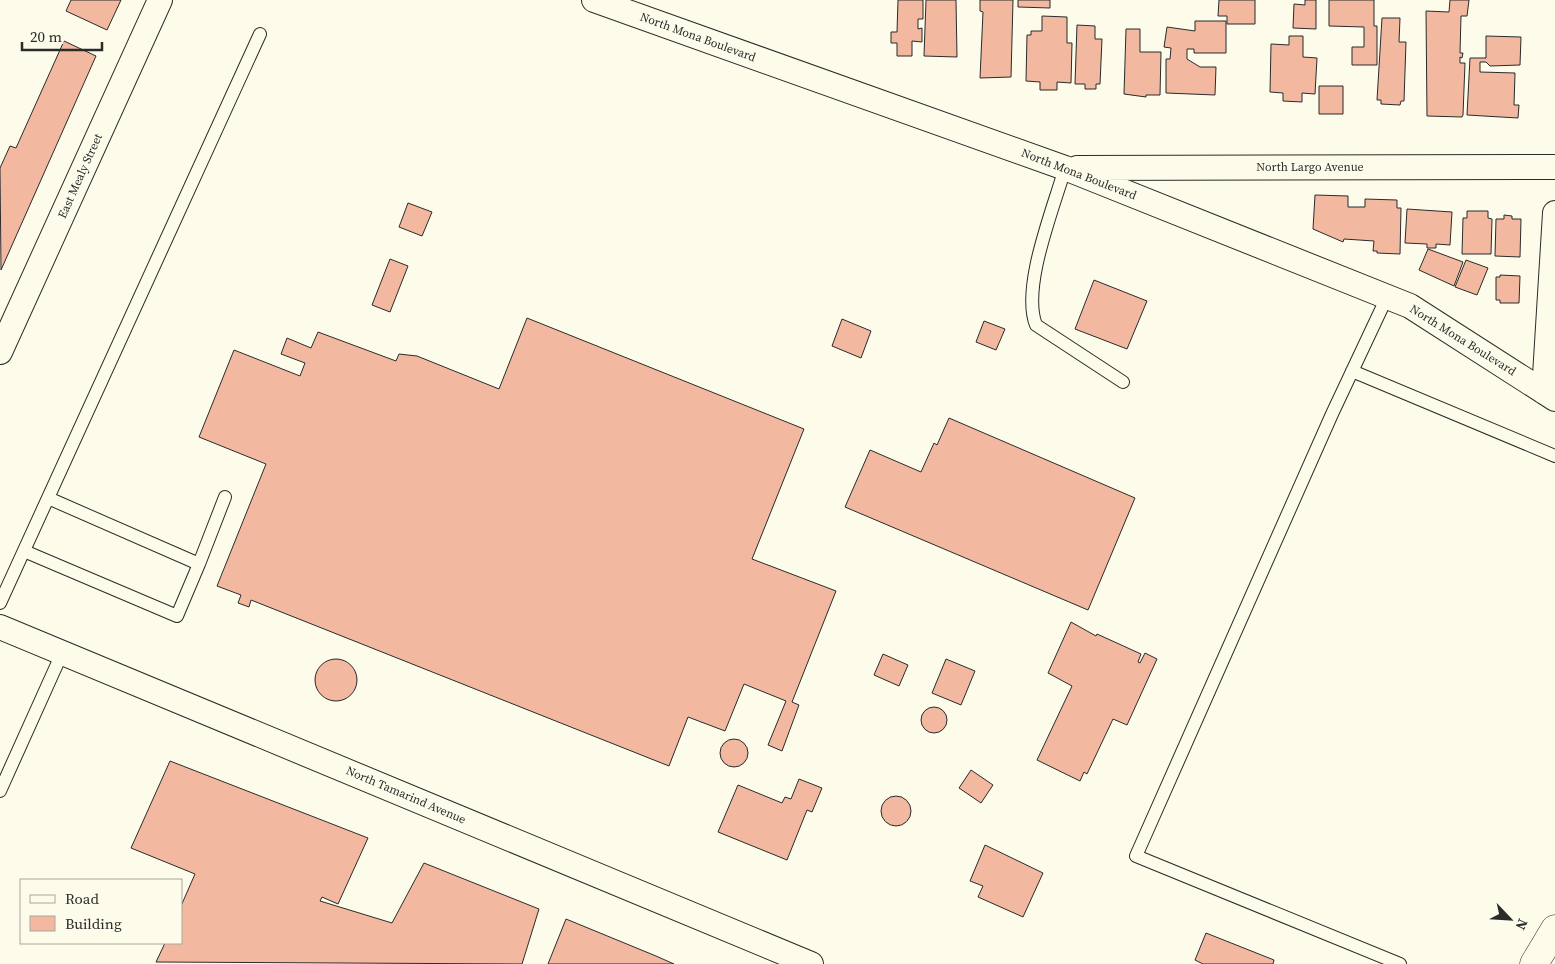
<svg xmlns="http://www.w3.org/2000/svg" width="1555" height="964" viewBox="0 0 1555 964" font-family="'Source Serif 4',serif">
  <rect width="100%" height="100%" fill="#fdfbea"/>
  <!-- building -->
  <path fill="#f2b8a0" stroke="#2b2b2b" d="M 71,0 L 121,0 L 107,30 L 66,11 Z
    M 898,0 L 923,0 L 923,19 L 918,19 L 918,29 L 922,28 L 922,42 L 912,41 L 912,56 L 897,56 L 897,43 L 891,43 L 891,32 L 897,32 Z
    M 926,0 L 956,0 L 957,57 L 924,56 Z
    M 980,0 L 1013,0 L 1011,77 L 980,78 L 983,12 L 980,11 Z
    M 1018,0 L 1050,0 L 1050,8 L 1018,7 Z
    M 1219,0 L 1255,0 L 1255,24 L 1227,24 L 1227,16 L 1218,16 Z
    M 1305,0 L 1316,0 L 1316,29 L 1293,28 L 1294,4 L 1305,5 Z
    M 1329,0 L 1374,0 L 1374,26 L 1377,26 L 1377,65 L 1352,65 L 1352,47 L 1364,47 L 1364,27 L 1329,26 Z
    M 1450,0 L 1469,0 L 1467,16 L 1461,16 L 1460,53 L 1463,53 L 1462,58 L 1460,57 L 1460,63 L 1465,63 L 1463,115 L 1462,117 L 1427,116 L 1426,11 L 1449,12 Z
    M 1042,16 L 1067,17 L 1067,43 L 1072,43 L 1071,83 L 1057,82 L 1057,90 L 1040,90 L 1040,82 L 1026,81 L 1027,35 L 1031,35 L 1031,31 L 1042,31 Z
    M 1382,18 L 1400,18 L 1399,42 L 1406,42 L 1404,101 L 1401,101 L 1400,105 L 1381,104 L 1381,100 L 1377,100 Z
    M 1195,21 L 1226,21 L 1226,53 L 1194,53 L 1194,49 L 1187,49 L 1187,59 L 1200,67 L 1216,67 L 1215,95 L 1166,93 L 1166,59 L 1170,59 L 1171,48 L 1164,47 L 1167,27 L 1195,31 Z
    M 1077,25 L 1095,26 L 1095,39 L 1102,39 L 1100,84 L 1096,84 L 1096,89 L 1085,89 L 1085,84 L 1075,84 Z
    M 1126,29 L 1140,29 L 1140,52 L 1161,52 L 1160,95 L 1146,95 L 1146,97 L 1124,94 Z
    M 1289,36 L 1303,36 L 1303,57 L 1317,58 L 1315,94 L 1302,93 L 1302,102 L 1283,101 L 1283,93 L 1270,92 L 1271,44 L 1289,45 Z
    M 1486,36 L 1521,37 L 1520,65 L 1490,66 L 1486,62 L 1480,62 L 1480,72 L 1515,73 L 1514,105 L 1519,105 L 1518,118 L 1467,115 L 1470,58 L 1486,58 Z
    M 64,41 L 96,56 L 1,270 L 0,168 L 10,146 L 16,148 Z
    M 1319,86 L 1343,86 L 1343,114 L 1319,114 Z
    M 1315,195 L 1348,196 L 1348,207 L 1365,207 L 1365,199 L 1397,200 L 1397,208 L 1401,208 L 1400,254 L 1377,253 L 1377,251 L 1373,251 L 1374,241 L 1344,239 L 1343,242 L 1313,229 Z
    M 408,203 L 432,212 L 422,236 L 399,227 Z
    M 1407,209 L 1452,212 L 1450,245 L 1436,244 L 1436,248 L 1427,248 L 1427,244 L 1405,243 Z
    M 1467,211 L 1488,211 L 1488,218 L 1492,219 L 1491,254 L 1462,254 L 1463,218 L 1467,218 Z
    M 1504,215 L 1512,216 L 1512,219 L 1521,219 L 1520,257 L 1495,256 L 1496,219 L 1504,219 Z
    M 1428,249 L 1463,262 L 1454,286 L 1419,270 Z
    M 390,259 L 408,266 L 390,312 L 372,305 Z
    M 1466,260 L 1488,268 L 1477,295 L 1455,287 Z
    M 1500,275 L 1520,276 L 1519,303 L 1500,303 L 1500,300 L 1496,300 L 1496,277 L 1500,277 Z
    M 1094,280 L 1147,301 L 1127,349 L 1075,329 Z
    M 527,318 L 804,429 L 752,559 L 836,591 L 792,702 L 799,705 L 782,751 L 768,745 L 786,701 L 744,684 L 725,731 L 688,717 L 669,766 L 251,600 L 249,607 L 238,603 L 241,595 L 217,586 L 266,464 L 199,437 L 234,350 L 300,376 L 305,363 L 281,354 L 287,338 L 311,348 L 318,332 L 396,361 L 399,354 L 417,356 L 499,389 Z
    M 842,319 L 871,331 L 861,358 L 832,346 Z
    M 984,321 L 1005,329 L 996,350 L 976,342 Z
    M 949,418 L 1135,498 L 1088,610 L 845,507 L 870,450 L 921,472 L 934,443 L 937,445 Z
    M 1071,622 L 1096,636 L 1097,634 L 1141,654 L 1138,662 L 1140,663 L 1145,653 L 1157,659 L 1127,725 L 1113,719 L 1087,774 L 1084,772 L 1080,781 L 1037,760 L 1072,686 L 1048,673 Z
    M 883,654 L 908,665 L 899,686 L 874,675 Z
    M315 680a21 21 0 1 1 42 0a21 21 0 1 1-42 0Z
    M 946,659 L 975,671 L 961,705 L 932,693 Z
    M921 720a13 13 0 1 1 26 0a13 13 0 1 1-26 0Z
    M720 753a14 14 0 1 1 28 0a14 14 0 1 1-28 0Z
    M 170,761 L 368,838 L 338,904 L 322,897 L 320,901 L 392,923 L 424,863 L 539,909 L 522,964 L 156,962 L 165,943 L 181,943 L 181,906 L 195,874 L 131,848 Z
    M 971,770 L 993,785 L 981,803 L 959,788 Z
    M 799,779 L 822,788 L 812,812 L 807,810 L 787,860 L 718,832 L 738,785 L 782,803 L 785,797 L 791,799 Z
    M881 811a15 15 0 1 1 30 0a15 15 0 1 1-30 0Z
    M 985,845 L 1043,873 L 1023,917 L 978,897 L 983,886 L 970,881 Z
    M 566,919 L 656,956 L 674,964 L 548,964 Z
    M 1206,933 L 1274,960 L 1273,964 L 1203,964 L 1195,960 Z"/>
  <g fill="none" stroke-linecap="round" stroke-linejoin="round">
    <!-- service casing -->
    <g stroke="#2b2b2b" stroke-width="14">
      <path id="service" d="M 1065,168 C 1054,207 1021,287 1036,325 L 1123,382
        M 1387,297 L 1332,414 L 1136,856 L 1400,964
        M 1352,371 L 1555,456
        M 24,551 L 177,616 L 199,564 L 48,498
        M 199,564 L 225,497
        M 0,603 L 260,34
        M 0,791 L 63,651"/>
    </g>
    <!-- minor casing -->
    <g stroke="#2b2b2b" stroke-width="26">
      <path id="minor" d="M 594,0 L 1065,168 L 1410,306 L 1555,399
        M 1077,168 L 1555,167
        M 1555,213 L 1544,392 L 1555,389
        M 0,352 L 160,0
        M 0,627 L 811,964"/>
    </g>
    <!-- tertiary casing -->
    <g stroke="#2b2b2b" stroke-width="29">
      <path id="tertiary" d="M 1534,964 L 1555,929"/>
    </g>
    <!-- service -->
    <use href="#service" stroke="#fdfbea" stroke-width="12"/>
    <!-- minor -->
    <use href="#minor" stroke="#fdfbea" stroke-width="24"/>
    <!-- tertiary -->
    <use href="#tertiary" stroke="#fdfbea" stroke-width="28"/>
  </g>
  <g text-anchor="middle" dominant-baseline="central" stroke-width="4" stroke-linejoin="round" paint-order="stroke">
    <!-- street labels -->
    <g font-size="12" fill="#2b2b2b" stroke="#fdfbea">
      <text transform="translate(698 37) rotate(20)">North Mona Boulevard</text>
      <text x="1310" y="167">North Largo Avenue</text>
      <text transform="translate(1079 174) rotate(21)">North Mona Boulevard</text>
      <text transform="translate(80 176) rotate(-66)">East Mealy Street</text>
      <text transform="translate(1463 340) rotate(32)">North Mona Boulevard</text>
      <text transform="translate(406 795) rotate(23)">North Tamarind Avenue</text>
    </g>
  </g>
  <!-- legend -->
  <rect x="20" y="879" width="162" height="65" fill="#fdfbea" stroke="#a9a89e"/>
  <rect x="30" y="895" width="25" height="8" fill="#fdfbea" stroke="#a9a89e"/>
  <text x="65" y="904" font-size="15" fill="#2b2b2b">Road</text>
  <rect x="30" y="916" width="25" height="15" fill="#f2b8a0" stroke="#a9a89e"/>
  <text x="65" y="929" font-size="15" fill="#2b2b2b">Building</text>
  <!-- north arrow -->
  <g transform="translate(1510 919) rotate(115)" stroke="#fdfbea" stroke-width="4" paint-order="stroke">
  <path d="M0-4L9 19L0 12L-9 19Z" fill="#2b2b2b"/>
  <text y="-8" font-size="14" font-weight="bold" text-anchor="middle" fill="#2b2b2b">N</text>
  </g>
  <!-- scale -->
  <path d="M22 42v8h80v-8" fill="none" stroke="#2b2b2b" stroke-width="2.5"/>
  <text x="30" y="42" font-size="15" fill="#2b2b2b" stroke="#fdfbea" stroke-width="4" paint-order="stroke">20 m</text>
</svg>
